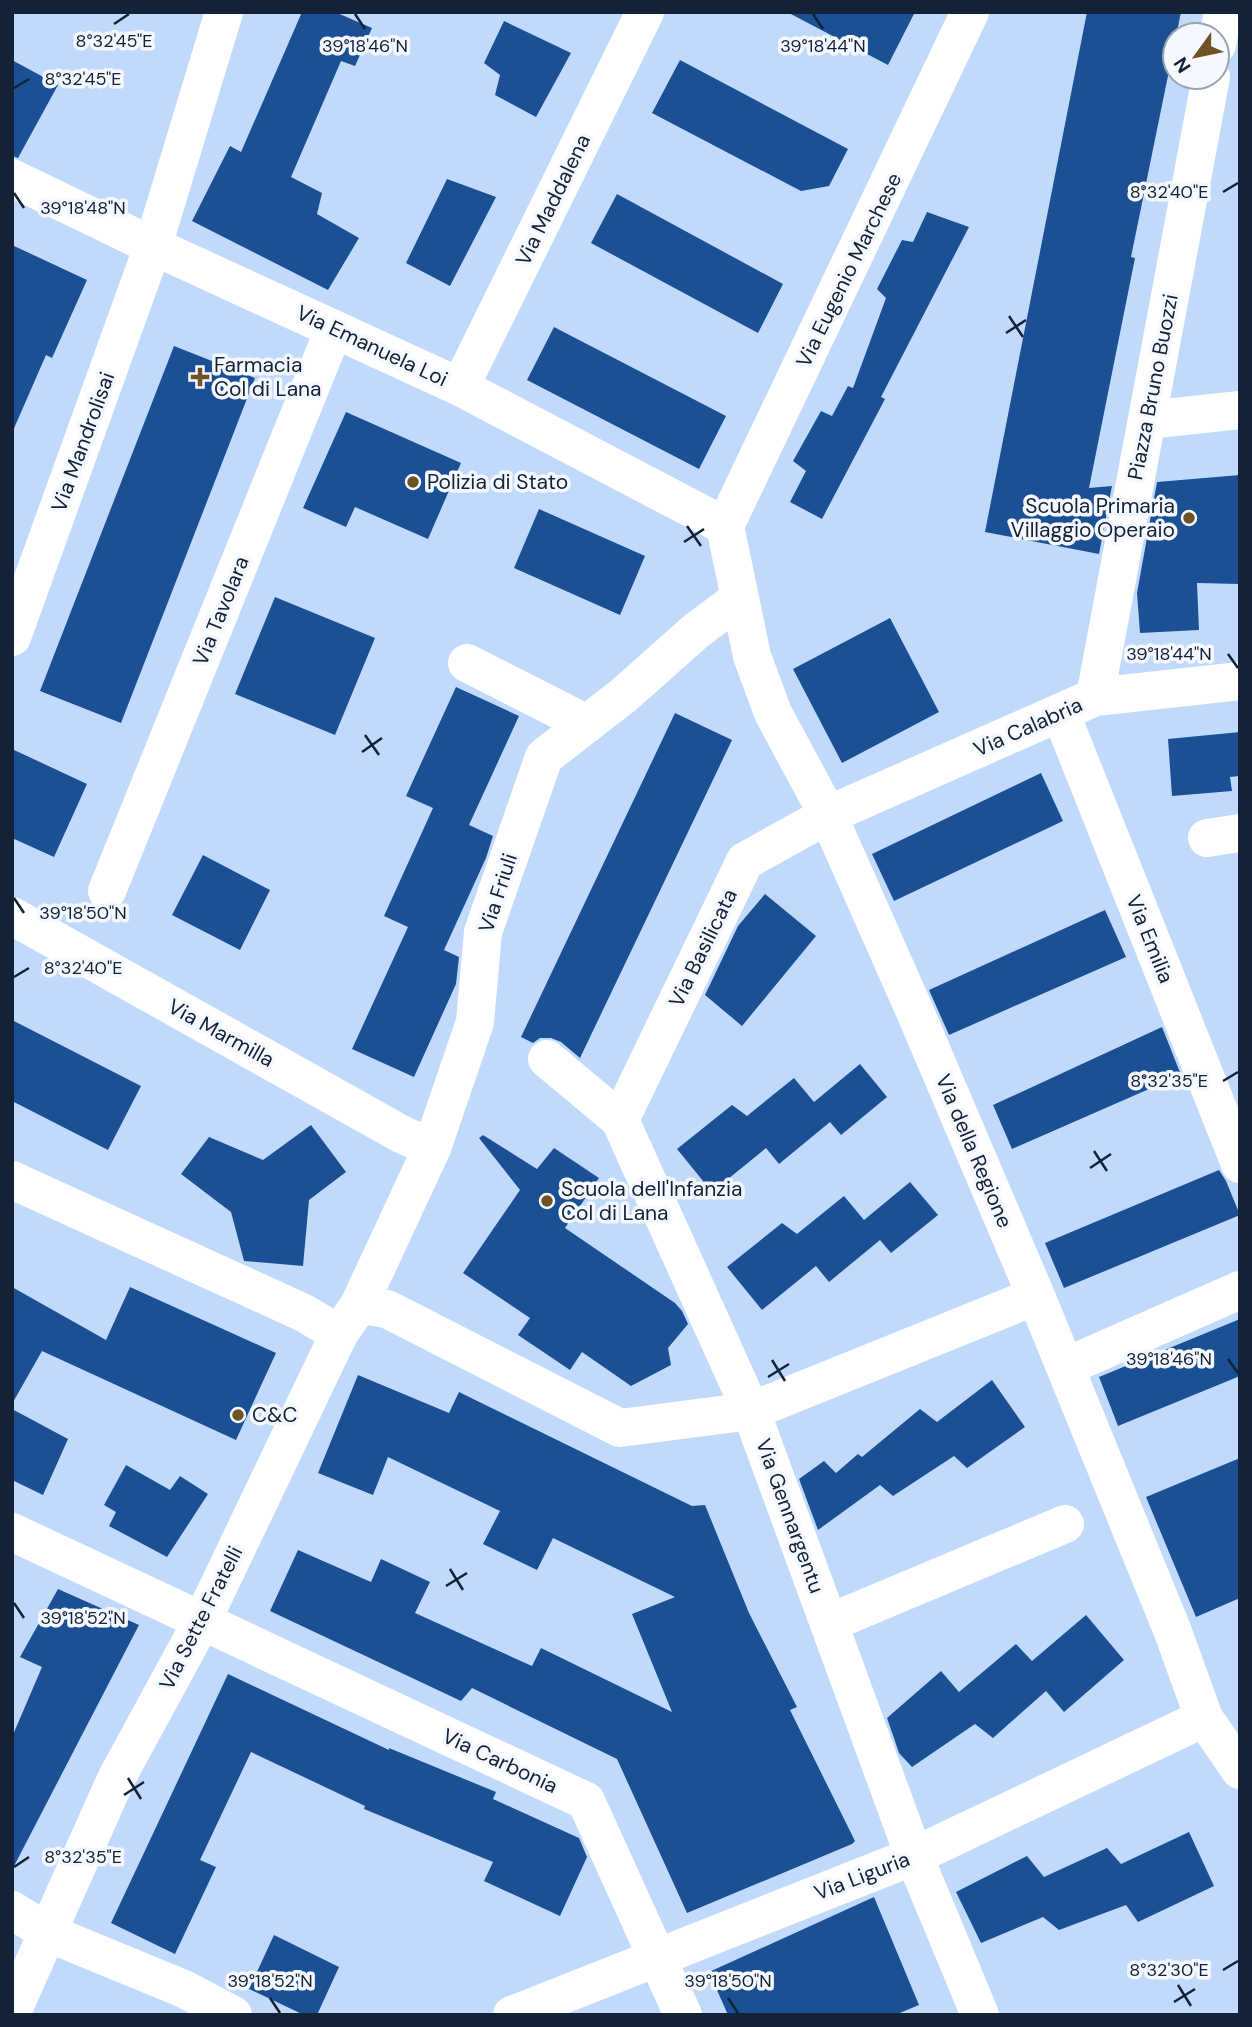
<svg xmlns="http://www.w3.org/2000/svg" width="1252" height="2027" viewBox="0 0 1252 2027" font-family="'DM Sans',sans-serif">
  <rect width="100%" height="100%" fill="#c1dafc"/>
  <!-- building -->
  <path fill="#1b5095" d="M 302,12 L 335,12 L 372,28 L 355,66 L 341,61 L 291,177 L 322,193 L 317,214 L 359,238 L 328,290 L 192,221 L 230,146 L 241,152 Z
    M 787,12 L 915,12 L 888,65 Z
    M 1087,12 L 1181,12 L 1131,257 L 1135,258 L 1089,488 L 1112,486 L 1099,554 L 985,532 Z
    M 504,21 L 571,53 L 536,117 L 495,95 L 500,75 L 484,63 Z
    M 12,60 L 58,85 L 18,158 L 12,156 Z
    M 680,60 L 848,149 L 829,186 L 801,191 L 652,113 Z
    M 447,179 L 496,197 L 450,286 L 406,263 Z
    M 617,194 L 783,284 L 758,333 L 591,243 Z
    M 927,212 L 969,227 L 881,397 L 885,399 L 822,519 L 790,502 L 806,471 L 793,461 L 821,411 L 832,416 L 848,386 L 853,388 L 886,298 L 877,289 L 902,240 L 913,242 Z
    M 12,245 L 87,280 L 52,358 L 46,355 L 12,433 Z
    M 554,327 L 726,416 L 699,469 L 527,380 Z
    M 174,346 L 255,378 L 121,723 L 40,691 Z
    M 346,412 L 461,463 L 428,539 L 355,507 L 346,527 L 303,508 Z
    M 1240,475 L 1240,584 L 1197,583 L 1199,630 L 1140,633 L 1137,593 L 1157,482 Z
    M 539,509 L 645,556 L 620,615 L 514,568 Z
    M 275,597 L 375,638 L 335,735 L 235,694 Z
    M 890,618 L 939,712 L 842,763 L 793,669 Z
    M 456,687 L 519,716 L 469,825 L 493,836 L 486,858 L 444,950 L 459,957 L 456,984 L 414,1077 L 352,1049 L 408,927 L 384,916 L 433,808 L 406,796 Z
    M 675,713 L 732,740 L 580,1058 L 561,1042 L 551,1038 L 540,1038 L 533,1043 L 521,1037 Z
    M 1240,732 L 1240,776 L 1230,777 L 1232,791 L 1172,796 L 1168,739 Z
    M 12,749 L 87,784 L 54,857 L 12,838 Z
    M 1041,773 L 1063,821 L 894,901 L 872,854 Z
    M 203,855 L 270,890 L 240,950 L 172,915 Z
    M 765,894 L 816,936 L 742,1026 L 705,995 L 738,926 Z
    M 1105,910 L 1126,957 L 949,1035 L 929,990 Z
    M 12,1020 L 141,1086 L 108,1150 L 12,1101 Z
    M 1162,1027 L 1181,1075 L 1012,1149 L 993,1105 Z
    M 860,1064 L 887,1097 L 841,1135 L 830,1122 L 779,1164 L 766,1148 L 712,1192 L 677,1149 L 732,1105 L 747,1116 L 794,1078 L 814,1102 Z
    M 311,1125 L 346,1172 L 309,1200 L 303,1266 L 244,1261 L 231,1212 L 181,1174 L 209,1137 L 263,1160 Z
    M 483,1135 L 537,1169 L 554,1148 L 599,1178 L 565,1228 L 675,1303 L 682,1311 L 688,1324 L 668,1348 L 671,1365 L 631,1386 L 582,1352 L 570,1370 L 518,1335 L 530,1318 L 463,1273 L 520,1190 L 479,1138 Z
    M 1219,1170 L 1226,1181 L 1240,1215 L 1064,1288 L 1045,1243 Z
    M 910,1182 L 938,1215 L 891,1253 L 880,1240 L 829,1282 L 816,1266 L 762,1310 L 727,1267 L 782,1223 L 797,1234 L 844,1196 L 864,1220 Z
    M 12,1287 L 106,1340 L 130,1287 L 276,1353 L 236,1440 L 42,1351 L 12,1404 Z
    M 1240,1319 L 1240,1376 L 1118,1426 L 1099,1377 Z
    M 358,1375 L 449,1413 L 459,1392 L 692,1506 L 705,1505 L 749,1613 L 797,1707 L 790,1710 L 855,1841 L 852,1844 L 687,1913 L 617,1759 L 472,1688 L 461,1701 L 270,1611 L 298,1550 L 371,1582 L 381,1559 L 430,1582 L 415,1613 L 532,1666 L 541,1648 L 672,1712 L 632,1614 L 675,1597 L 553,1538 L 537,1570 L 483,1544 L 500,1511 L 388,1457 L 373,1495 L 318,1473 Z
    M 992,1380 L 1025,1427 L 967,1468 L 954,1456 L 893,1496 L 880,1485 L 818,1530 L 799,1479 L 824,1461 L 836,1473 L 858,1454 L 862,1457 L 920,1409 L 937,1422 Z
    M 12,1409 L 68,1439 L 43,1495 L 12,1480 Z
    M 1240,1458 L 1240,1598 L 1196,1617 L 1146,1497 Z
    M 126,1465 L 170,1490 L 180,1476 L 208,1494 L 167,1557 L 109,1526 L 116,1512 L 104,1505 Z
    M 58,1589 L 139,1625 L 12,1870 L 12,1737 L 42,1667 L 20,1657 Z
    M 1086,1615 L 1124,1660 L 1064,1712 L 1046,1691 L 993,1738 L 975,1724 L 912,1767 L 899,1753 L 887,1718 L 941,1671 L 959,1692 L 1016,1644 L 1032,1661 Z
    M 228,1674 L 389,1750 L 389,1748 L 496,1792 L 493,1799 L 579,1838 L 587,1857 L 560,1916 L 484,1881 L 493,1862 L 364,1809 L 365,1806 L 251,1752 L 200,1860 L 216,1867 L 175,1954 L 111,1923 Z
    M 1189,1832 L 1214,1886 L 1138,1922 L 1126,1905 L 1059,1930 L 1043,1917 L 981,1943 L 956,1892 L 1027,1856 L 1044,1877 L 1107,1848 L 1121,1864 Z
    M 874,1897 L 919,2005 L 895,2015 L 728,2015 L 709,1972 Z
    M 274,1935 L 339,1967 L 317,2015 L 304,2015 L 249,1989 Z"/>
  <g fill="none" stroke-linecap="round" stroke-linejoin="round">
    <!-- minor -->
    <path stroke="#fff" stroke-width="38" d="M 1217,45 L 1223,12
      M 12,178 L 153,246 L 460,387 L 725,526
      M 460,387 L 645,12
      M 1147,420 L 1240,410
      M 725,526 L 752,656 L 773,713 L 828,815 L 916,1014 L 1036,1296 L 1173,1632 L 1204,1718 L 1240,1770
      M 725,526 L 970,12
      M 12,637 L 153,246 L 224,12
      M 467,663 L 587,724
      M 1095,697 L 1211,77
      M 1061,714 L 1240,1164
      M 1207,838 L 1240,833
      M 107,891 L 334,329
      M 12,916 L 401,1134 L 432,1148
      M 547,1059 L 620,1120 L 751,1411 L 914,1856 L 980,2015
      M 620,1120 L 745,861 L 828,815 L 1095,697 L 1240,681
      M 12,1180 L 304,1313 L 339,1334
      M 359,1305 L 387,1309 L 620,1428 L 751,1411 L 1036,1296
      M 1065,1367 L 1240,1290
      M 12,1532 L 586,1801 L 683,2015
      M 829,1623 L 1065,1524
      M 12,1910 L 48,1933 L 184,1989 L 233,2015
      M 12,2012 L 116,1779 L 202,1621 L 339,1334 L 359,1305 L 432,1148 L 475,1022 L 483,932 L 544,757 L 624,695 L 696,631 L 740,598
      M 512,2015 L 914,1856 L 1204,1718"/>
  </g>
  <!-- ticks -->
  <path fill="none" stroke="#132237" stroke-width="2.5" d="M 355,14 L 365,29M 813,14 L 823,29M 114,24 L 129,14M 14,88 L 29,79M 1223,192 L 1238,183M 14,193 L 24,208M 1009,316 L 1023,337M 1006,333 L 1026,320M 687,526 L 701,546M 684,542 L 704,529M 1228,654 L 1238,668M 365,735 L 379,755M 362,752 L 382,738M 14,898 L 24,913M 14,977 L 29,968M 1223,1081 L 1238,1072M 1094,1151 L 1107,1171M 1090,1168 L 1111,1154M 1228,1359 L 1238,1373M 772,1360 L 785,1381M 768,1377 L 789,1364M 450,1569 L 463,1590M 446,1586 L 467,1573M 14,1603 L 24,1618M 128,1778 L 141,1799M 124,1795 L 144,1782M 14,1867 L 29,1857M 1223,1970 L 1238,1961M 1178,1985 L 1191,2006M 270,1998 L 280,2013M 728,1998 L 738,2013M 1174,2002 L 1195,1989"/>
  <!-- markers -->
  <g fill="#6f5225" stroke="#f5f9ff" stroke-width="2.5">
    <path d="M196.5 366.5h7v7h7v7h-7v7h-7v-7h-7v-7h7z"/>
    <circle cx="413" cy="482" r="7"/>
    <circle cx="1189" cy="518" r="7"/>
    <circle cx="547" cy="1201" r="7"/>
    <circle cx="238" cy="1415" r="7"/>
  </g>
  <g text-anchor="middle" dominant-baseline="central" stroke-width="7" stroke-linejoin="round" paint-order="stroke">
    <!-- street labels -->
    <g font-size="21" fill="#132237" stroke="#f5f9ff">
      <text transform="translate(553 200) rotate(-64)">Via Maddalena</text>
      <text transform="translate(849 270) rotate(-64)">Via Eugenio Marchese</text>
      <text transform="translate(372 346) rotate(25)">Via Emanuela Loi</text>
      <text transform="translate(1153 387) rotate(-79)">Piazza Bruno Buozzi</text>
      <text transform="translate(83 442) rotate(-70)">Via Mandrolisai</text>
      <text transform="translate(221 611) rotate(-68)">Via Tavolara</text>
      <text transform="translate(1028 727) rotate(-24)">Via Calabria</text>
      <text transform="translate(498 893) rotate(-72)">Via Friuli</text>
      <text transform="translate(1150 939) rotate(68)">Via Emilia</text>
      <text transform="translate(703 948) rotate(-64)">Via Basilicata</text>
      <text transform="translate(221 1033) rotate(29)">Via Marmilla</text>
      <text transform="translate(974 1151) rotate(67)">Via della Regione</text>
      <text transform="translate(790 1516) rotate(70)">Via Gennargentu</text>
      <text transform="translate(201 1618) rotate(-63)">Via Sette Fratelli</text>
      <text transform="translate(500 1761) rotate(25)">Via Carbonia</text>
      <text transform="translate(862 1876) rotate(-21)">Via Liguria</text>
    </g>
    <!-- poi labels -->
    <g font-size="21" fill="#132237" stroke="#f5f9ff" text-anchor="start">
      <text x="214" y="365">Farmacia<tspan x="214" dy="24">Col di Lana</tspan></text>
      <text x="427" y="482">Polizia di Stato</text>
      <text x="1175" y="506" text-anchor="end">Scuola Primaria<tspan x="1175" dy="24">Villaggio Operaio</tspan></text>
      <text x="561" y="1189">Scuola dell'Infanzia<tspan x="561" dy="24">Col di Lana</tspan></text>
      <text x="252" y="1415">C&amp;C</text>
    </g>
  </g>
  <g font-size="18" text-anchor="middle" fill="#132237" stroke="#f5f9ff" stroke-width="7" stroke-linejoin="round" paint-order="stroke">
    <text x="114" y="47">8°32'45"E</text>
    <text x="365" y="52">39°18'46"N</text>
    <text x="823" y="52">39°18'44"N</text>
    <text x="83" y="85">8°32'45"E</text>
    <text x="1169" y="198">8°32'40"E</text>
    <text x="83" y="214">39°18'48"N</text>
    <text x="1169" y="660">39°18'44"N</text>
    <text x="83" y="919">39°18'50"N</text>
    <text x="83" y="974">8°32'40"E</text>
    <text x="1169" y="1087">8°32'35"E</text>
    <text x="1169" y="1365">39°18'46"N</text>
    <text x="83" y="1624">39°18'52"N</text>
    <text x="83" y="1863">8°32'35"E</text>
    <text x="1169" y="1976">8°32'30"E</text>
    <text x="270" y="1987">39°18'52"N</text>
    <text x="728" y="1987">39°18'50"N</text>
  </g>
  <!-- border -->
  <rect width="1252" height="2027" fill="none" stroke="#132237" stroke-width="28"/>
  <!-- north arrow -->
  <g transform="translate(1196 56) rotate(237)"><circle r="33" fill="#f5f9ff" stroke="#9ba3af" stroke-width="2"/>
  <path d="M0-5L12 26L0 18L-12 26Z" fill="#6f5225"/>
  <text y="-10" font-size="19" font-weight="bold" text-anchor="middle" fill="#132237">N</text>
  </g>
</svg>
